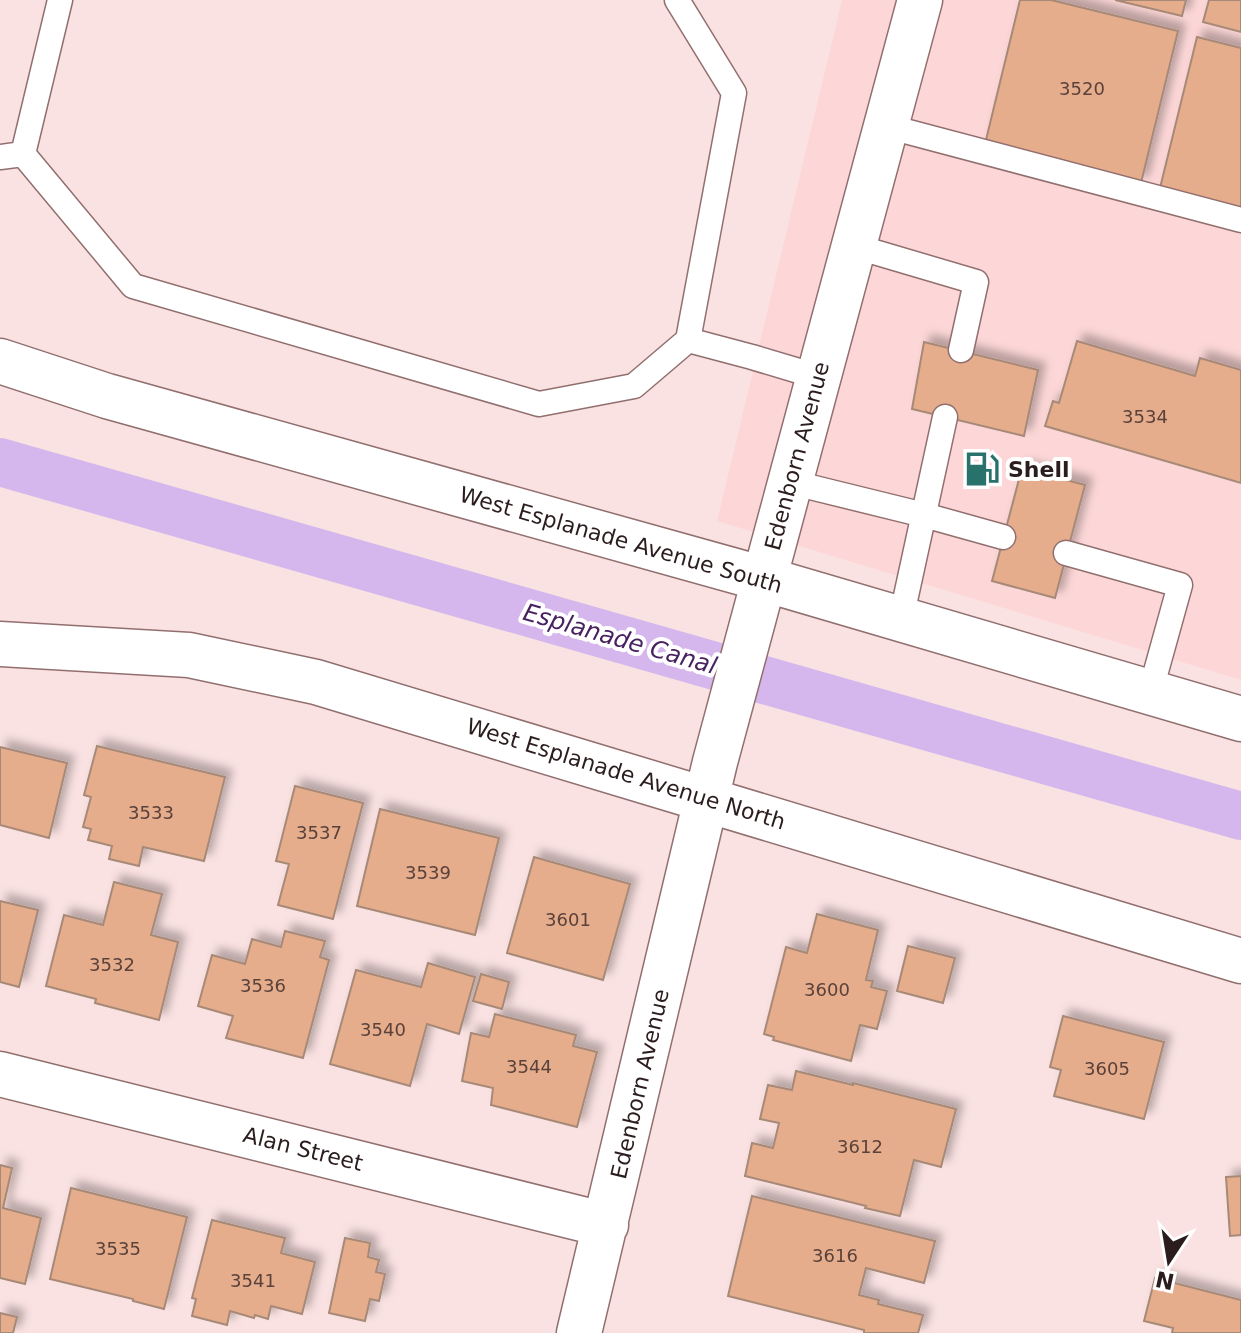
<svg xmlns="http://www.w3.org/2000/svg" width="1241" height="1333" viewBox="0 0 1241 1333" font-family="'DejaVu Sans',sans-serif">
  <defs>
    <filter id="shadow"><feDropShadow dx="7" dy="-7" stdDeviation="4" flood-color="#0004"/></filter>
  </defs>
  <rect width="100%" height="100%" fill="#fbe2e2"/>
  <!-- built -->
  <path fill="#fdd7d7" d="M 842,0 L 1241,0 L 1241,680 L 717,521 Z"/>
  <g fill="none" stroke-linecap="round" stroke-linejoin="round">
    <!-- canal -->
    <path stroke="#d5b7ed" stroke-width="48" d="M 0,462 L 1241,816"/>
  </g>
  <!-- building -->
  <path fill="#e5ad8c" stroke="#a78978" stroke-width="2" filter="url(#shadow)" d="M 1020,0 L 1051,0 L 1178,31 L 1141,183 L 985,144 Z
    M 1115,0 L 1186,0 L 1182,16 Z
    M 1209,0 L 1241,0 L 1241,32 L 1203,22 Z
    M 1197,37 L 1241,48 L 1241,208 L 1160,188 Z
    M 1077,341 L 1195,376 L 1200,358 L 1241,370 L 1241,483 L 1045,426 L 1053,401 L 1059,403 Z
    M 924,342 L 1038,370 L 1024,436 L 912,409 Z
    M 1022,468 L 1085,485 L 1055,598 L 992,581 Z
    M 97,746 L 225,777 L 204,861 L 143,847 L 139,866 L 109,859 L 112,846 L 88,840 L 91,829 L 83,827 L 91,797 L 84,795 Z
    M 0,747 L 67,763 L 49,838 L 0,825 Z
    M 295,786 L 363,803 L 333,919 L 278,905 L 289,864 L 276,861 Z
    M 380,809 L 499,838 L 475,935 L 357,906 Z
    M 534,857 L 630,884 L 603,980 L 507,953 Z
    M 114,882 L 162,894 L 151,935 L 178,942 L 159,1020 L 95,1003 L 96,999 L 46,986 L 64,915 L 103,925 Z
    M 0,901 L 38,910 L 19,987 L 0,982 Z
    M 817,914 L 878,930 L 866,980 L 873,981 L 871,987 L 887,991 L 877,1029 L 860,1025 L 851,1061 L 773,1040 L 774,1037 L 764,1034 L 786,947 L 807,953 Z
    M 285,931 L 325,941 L 320,957 L 329,960 L 303,1058 L 226,1038 L 233,1016 L 198,1006 L 212,955 L 245,964 L 252,939 L 281,947 Z
    M 908,946 L 955,958 L 943,1003 L 897,991 Z
    M 428,963 L 475,977 L 459,1034 L 427,1024 L 410,1086 L 330,1064 L 356,970 L 421,987 Z
    M 481,974 L 509,982 L 502,1009 L 473,1001 Z
    M 495,1014 L 576,1035 L 573,1046 L 597,1052 L 577,1127 L 491,1105 L 493,1088 L 462,1081 L 471,1033 L 489,1037 Z
    M 1063,1016 L 1164,1042 L 1144,1119 L 1054,1096 L 1061,1070 L 1050,1067 Z
    M 796,1071 L 853,1085 L 853,1083 L 956,1109 L 941,1167 L 914,1160 L 900,1216 L 865,1208 L 866,1206 L 745,1176 L 752,1143 L 773,1148 L 779,1123 L 760,1119 L 768,1085 L 792,1090 Z
    M 0,1165 L 12,1168 L 3,1208 L 41,1218 L 25,1284 L 0,1278 Z
    M 1241,1176 L 1241,1235 L 1230,1236 L 1226,1177 Z
    M 71,1188 L 187,1217 L 164,1309 L 133,1301 L 133,1299 L 50,1279 Z
    M 752,1196 L 935,1241 L 924,1283 L 866,1268 L 859,1295 L 879,1300 L 878,1304 L 923,1315 L 918,1333 L 864,1333 L 864,1330 L 728,1296 Z
    M 212,1220 L 285,1238 L 281,1253 L 315,1262 L 302,1314 L 271,1306 L 268,1319 L 255,1315 L 254,1318 L 230,1311 L 227,1325 L 192,1316 L 196,1299 L 192,1298 Z
    M 345,1238 L 370,1243 L 368,1257 L 379,1260 L 376,1272 L 385,1274 L 379,1301 L 370,1299 L 365,1321 L 329,1313 Z
    M 1155,1278 L 1241,1300 L 1241,1333 L 1172,1333 L 1173,1328 L 1144,1321 Z
    M 0,1313 L 17,1317 L 13,1333 L 0,1333 Z"/>
  <g fill="none" stroke-linecap="round" stroke-linejoin="round">
    <!-- lane casing -->
    <g stroke="#926f6f" stroke-width="27">
      <path id="lane" d="M 677,0 L 734,93 L 688,340
        M 886,126 L 1241,220
        M 23,154 L 60,0
        M 0,157 L 23,154 L 133,286 L 539,404 L 634,386 L 688,340 L 752,357 L 819,377
        M 854,246 L 976,282 L 961,350
        M 790,482 L 924,515 L 1003,537
        M 1066,553 L 1180,585 L 1150,693
        M 901,619 L 945,417"/>
    </g>
    <!-- street casing -->
    <g stroke="#926f6f" stroke-width="47">
      <path id="street" d="M 0,1074 L 606,1225
        M 579,1333 L 715,762 L 920,0"/>
    </g>
    <!-- secondary casing -->
    <g stroke="#926f6f" stroke-width="47">
      <path id="secondary" d="M 0,361 L 107,396 L 764,579 L 1241,719
        M 0,644 L 189,655 L 316,682 L 1241,961"/>
    </g>
    <!-- lane -->
    <use href="#lane" stroke="#fff" stroke-width="24"/>
    <!-- street -->
    <use href="#street" stroke="#fff" stroke-width="44"/>
    <!-- secondary -->
    <use href="#secondary" stroke="#fff" stroke-width="44"/>
  </g>
  <!-- icons -->
  <defs>
    <g id="fuel-bare" transform="scale(2.76)"><path d="M-5.5-6h7V0h2V4h1.3V-2.5L3-4.5l.8-.8L6-3V5H2.5V1h-1V6h-7ZM-4.2-4.7v3.2H.2V-4.7Z" fill="#29726b" stroke="#fff" stroke-width="2.5" paint-order="stroke"/></g>
  </defs>
  <g fill-rule="evenodd">
    <use href="#fuel-bare" x="982" y="469"/>
  </g>
  <g text-anchor="middle" dominant-baseline="central" stroke-width="8" stroke-linejoin="round" paint-order="stroke">
    <!-- number labels -->
    <g font-size="18" fill="#5a413a">
      <text x="1082" y="88">3520</text>
      <text x="1145" y="416">3534</text>
      <text x="151" y="812">3533</text>
      <text x="319" y="832">3537</text>
      <text x="428" y="872">3539</text>
      <text x="568" y="919">3601</text>
      <text x="112" y="964">3532</text>
      <text x="263" y="985">3536</text>
      <text x="827" y="989">3600</text>
      <text x="383" y="1029">3540</text>
      <text x="529" y="1066">3544</text>
      <text x="1107" y="1068">3605</text>
      <text x="860" y="1146">3612</text>
      <text x="118" y="1248">3535</text>
      <text x="835" y="1255">3616</text>
      <text x="253" y="1280">3541</text>
    </g>
    <!-- street labels -->
    <g font-size="22" fill="#2b1d1e" stroke="#fff">
      <text transform="translate(797 456) rotate(-75)">Edenborn Avenue</text>
      <text transform="translate(621 540) rotate(16)">West Esplanade Avenue South</text>
      <text transform="translate(626 774) rotate(17)">West Esplanade Avenue North</text>
      <text transform="translate(640 1084) rotate(-77)">Edenborn Avenue</text>
      <text transform="translate(303 1149) rotate(14)">Alan Street</text>
    </g>
    <!-- poi labels -->
    <g font-size="22" font-weight="bold" fill="#2b1d1e" stroke="#fff" text-anchor="start">
      <text x="1008" y="469">Shell</text>
    </g>
    <!-- water labels -->
    <g font-size="24" font-style="italic" fill="#482160" stroke="#fff">
      <text transform="translate(620 639) rotate(16)">Esplanade Canal</text>
    </g>
  </g>
  <!-- north arrow -->
  <g transform="translate(1169 1261) rotate(192)" stroke="#ffffff" stroke-width="6" paint-order="stroke">
  <path d="M0-6L14 30L0 20L-14 30Z" fill="#2b1d1e"/>
  <text y="-12" font-size="22" font-weight="bold" text-anchor="middle" fill="#2b1d1e">N</text>
  </g>
</svg>
